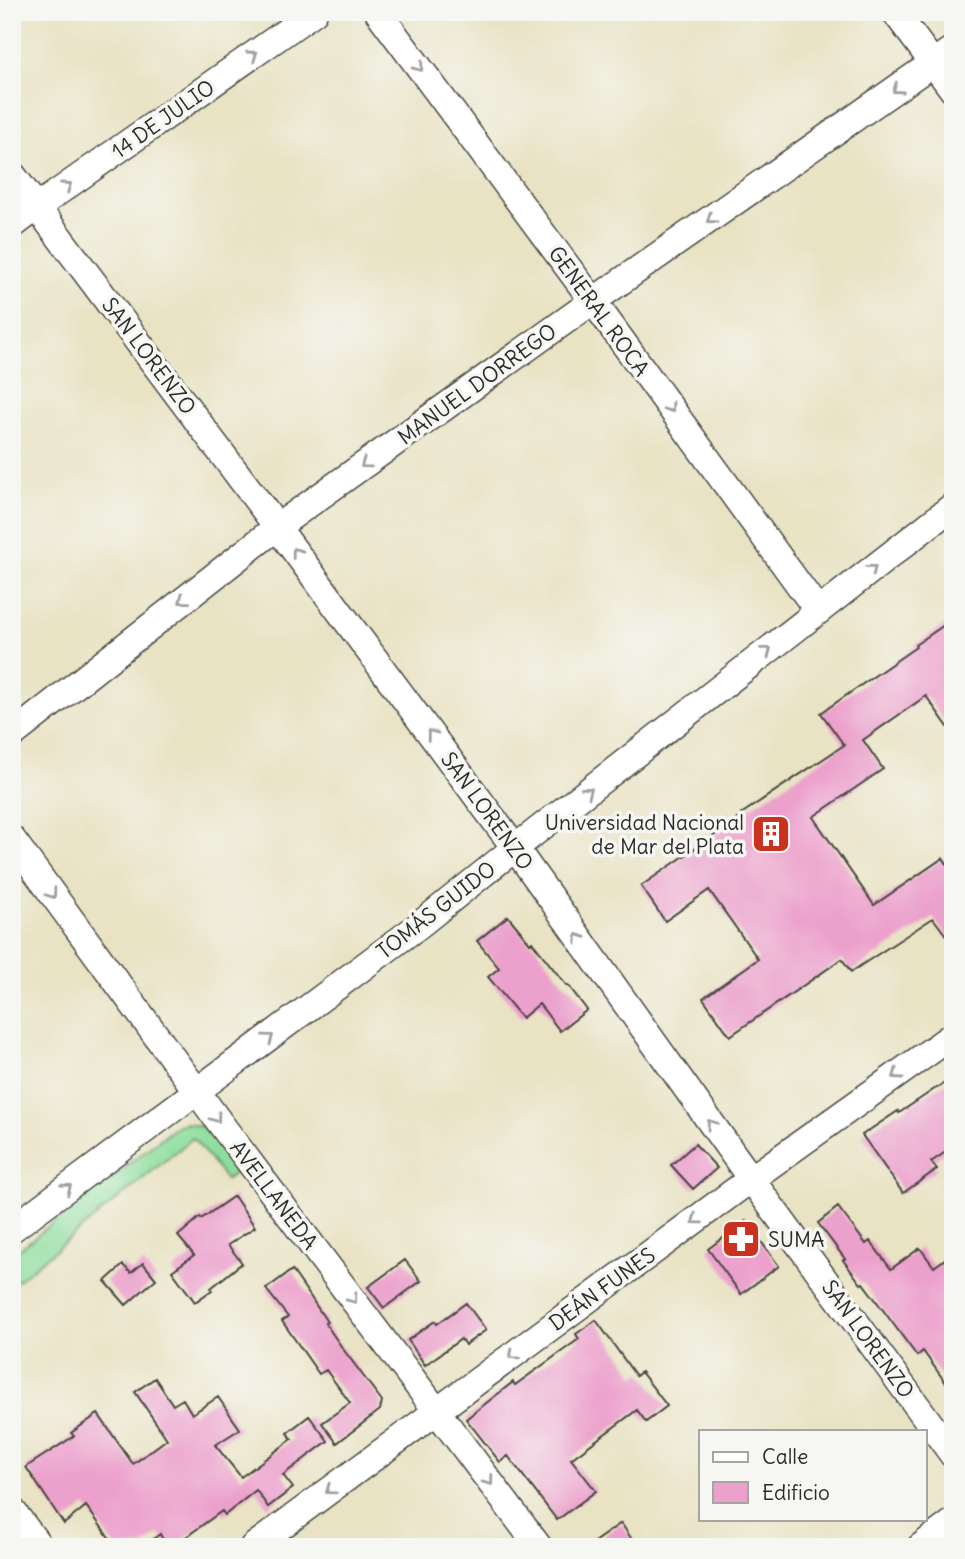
<svg xmlns="http://www.w3.org/2000/svg" width="965" height="1559" viewBox="0 0 965 1559" font-family="Delius,sans-serif">
  <rect width="100%" height="100%" fill="#f6f6f2"/>
  <filter id="ink" filterUnits="userSpaceOnUse"><feTurbulence type="fractalNoise" baseFrequency=".0143" numOctaves="2"/><feDisplacementMap in="SourceGraphic" scale="14" xChannelSelector="R" yChannelSelector="G"/><feConvolveMatrix kernelMatrix="1 2 1 2 8 2 1 2 1" color-interpolation-filters="sRGB"/></filter>
  <filter id="wash" filterUnits="userSpaceOnUse"><feTurbulence type="fractalNoise" baseFrequency=".00686" numOctaves="4" result="noise"/><feDisplacementMap in="SourceGraphic" scale="28" xChannelSelector="R" yChannelSelector="G"/><feGaussianBlur stdDeviation="1.57" result="paint"/><feColorMatrix in="noise" values="0 0 0 0 0 0 0 0 0 0 0 0 0 0 0 0 0 1.4 0 .05"/><feComposite in="paint" operator="in"/></filter>
  <g filter="url(#wash)">
    <rect width="100%" height="100%" fill="#e9e3c4"/>
    <!-- green -->
    <path fill="#8dde9d" stroke="#5c8464" stroke-width="2" d="M 185,1123 L 200,1126 L 207,1131 L 238,1170 L 226,1180 L 193,1138 L 12,1285 L 12,1255 L 177,1126 Z"/>
    <g id="blocks">
      <!-- building -->
      <path fill="#eca0cc" d="M 953,619 L 953,734 L 926,696 L 863,740 L 883,769 L 813,817 L 874,905 L 943,858 L 953,872 L 953,945 L 933,918 L 851,972 L 842,959 L 730,1036 L 703,998 L 758,959 L 709,890 L 665,921 L 641,886 L 742,816 L 741,814 L 844,745 L 821,713 L 916,647 L 915,645 Z
        M 508,916 L 530,943 L 532,942 L 567,986 L 568,985 L 587,1010 L 560,1031 L 539,1004 L 522,1018 L 488,977 L 499,968 L 477,941 Z
        M 953,1079 L 953,1147 L 931,1162 L 937,1169 L 903,1193 L 862,1135 L 898,1111 L 899,1113 L 939,1086 Z
        M 695,1144 L 717,1168 L 693,1189 L 671,1165 Z
        M 234,1196 L 255,1227 L 228,1245 L 242,1263 L 211,1288 L 212,1290 L 195,1302 L 172,1271 L 194,1255 L 178,1236 L 200,1217 L 201,1219 Z
        M 838,1207 L 866,1244 L 870,1241 L 891,1269 L 920,1248 L 934,1267 L 953,1253 L 953,1393 L 923,1351 L 917,1356 L 863,1283 L 861,1284 L 843,1260 L 845,1259 L 818,1223 Z
        M 746,1221 L 779,1266 L 741,1294 L 708,1249 Z
        M 405,1260 L 421,1281 L 384,1308 L 368,1287 Z
        M 143,1263 L 156,1279 L 126,1305 L 105,1281 L 123,1265 L 131,1273 Z
        M 292,1270 L 310,1296 L 327,1322 L 325,1323 L 343,1349 L 382,1401 L 380,1410 L 337,1443 L 322,1423 L 350,1403 L 326,1370 L 319,1374 L 282,1321 L 288,1317 L 266,1289 Z
        M 466,1303 L 486,1330 L 465,1345 L 461,1339 L 425,1365 L 408,1340 L 435,1321 L 437,1324 Z
        M 596,1320 L 636,1376 L 641,1372 L 667,1406 L 646,1422 L 637,1410 L 571,1459 L 596,1491 L 557,1520 L 508,1456 L 500,1462 L 466,1419 L 513,1382 L 515,1385 L 579,1339 L 576,1334 Z
        M 155,1378 L 173,1405 L 183,1399 L 192,1414 L 218,1397 L 240,1429 L 215,1445 L 241,1477 L 292,1439 L 287,1433 L 309,1416 L 328,1441 L 283,1475 L 293,1488 L 268,1507 L 256,1490 L 225,1515 L 222,1511 L 172,1547 L 167,1547 L 160,1534 L 142,1547 L 116,1547 L 86,1506 L 64,1524 L 26,1467 L 74,1436 L 71,1433 L 98,1414 L 133,1464 L 167,1439 L 135,1392 Z
        M 621,1523 L 637,1547 L 587,1547 Z"/>
    </g>
  </g>
  <g filter="url(#ink)">
    <use href="#blocks" fill-opacity="0" stroke="#484742" stroke-width="2"/>
    <g fill="none" stroke-linecap="round" stroke-linejoin="round">
      <!-- street casing -->
      <g stroke="#484742" stroke-width="29">
        <path id="street" d="M 378,12 L 593,301 L 818,611
          M 895,12 L 953,90
          M 12,174 L 277,527 L 515,848 L 751,1179 L 953,1455
          M 12,226 L 37,207 L 314,12
          M 12,735 L 277,527 L 593,301 L 953,49
          M 12,839 L 223,1127 L 539,1547
          M 12,1229 L 418,926 L 515,848 L 953,506
          M 12,1510 L 40,1547
          M 253,1547 L 751,1179 L 953,1035
          M 920,1547 L 953,1522"/>
      </g>
      <!-- street -->
      <use href="#street" stroke="#fff" stroke-width="26"/>
    </g>
    <!-- one-way arrows -->
    <defs><path id="oneway-chevron" d="M-2-3.5L2.5 0L-2 3.5" fill="none" stroke-width="1.6" stroke-linecap="round" stroke-linejoin="round" transform="scale(1.75)"/></defs>
    <g stroke="#a0a0a0">
      <use href="#oneway-chevron" transform="translate(253 55) rotate(-35)"/>
      <use href="#oneway-chevron" transform="translate(419 67) rotate(53)"/>
      <use href="#oneway-chevron" transform="translate(897 89) rotate(145)"/>
      <use href="#oneway-chevron" transform="translate(67 186) rotate(-35)"/>
      <use href="#oneway-chevron" transform="translate(711 219) rotate(145)"/>
      <use href="#oneway-chevron" transform="translate(670 408) rotate(54)"/>
      <use href="#oneway-chevron" transform="translate(365 464) rotate(144)"/>
      <use href="#oneway-chevron" transform="translate(296 552) rotate(-127)"/>
      <use href="#oneway-chevron" transform="translate(872 569) rotate(-38)"/>
      <use href="#oneway-chevron" transform="translate(183 600) rotate(142)"/>
      <use href="#oneway-chevron" transform="translate(767 651) rotate(-38)"/>
      <use href="#oneway-chevron" transform="translate(431 734) rotate(-127)"/>
      <use href="#oneway-chevron" transform="translate(588 791) rotate(-38)"/>
      <use href="#oneway-chevron" transform="translate(52 894) rotate(54)"/>
      <use href="#oneway-chevron" transform="translate(579 938) rotate(-125)"/>
      <use href="#oneway-chevron" transform="translate(269 1038) rotate(-37)"/>
      <use href="#oneway-chevron" transform="translate(897 1075) rotate(145)"/>
      <use href="#oneway-chevron" transform="translate(216 1118) rotate(54)"/>
      <use href="#oneway-chevron" transform="translate(711 1124) rotate(-125)"/>
      <use href="#oneway-chevron" transform="translate(67 1188) rotate(-36)"/>
      <use href="#oneway-chevron" transform="translate(696 1220) rotate(144)"/>
      <use href="#oneway-chevron" transform="translate(353 1299) rotate(53)"/>
      <use href="#oneway-chevron" transform="translate(513 1355) rotate(144)"/>
      <use href="#oneway-chevron" transform="translate(489 1481) rotate(53)"/>
      <use href="#oneway-chevron" transform="translate(330 1490) rotate(144)"/>
    </g>
  </g>
  <!-- icons -->
  <defs>
    <g id="building-square" transform="scale(2.0125)"><rect x="-9" y="-9" width="18" height="18" rx="4" fill="#c8321e" stroke="#f6f6f2"/><path d="M-4-6H4V6H1V3H-1V6H-4ZM-2.5-4.3h1.7v1.8h-1.7ZM.8-4.3h1.7v1.8H.8ZM-2.5-1h1.7V.8h-1.7ZM.8-1h1.7V.8H.8Z" fill="#fff"/></g>
    <g id="pharmacy-square" transform="scale(2.0125)"><rect x="-9" y="-9" width="18" height="18" rx="4" fill="#c8321e" stroke="#f6f6f2"/><path d="M-2-6h4v4h4v4h-4v4h-4v-4h-4v-4h4Z" fill="#fff"/></g>
  </defs>
  <g fill-rule="evenodd">
    <use href="#building-square" x="771" y="834"/>
    <use href="#pharmacy-square" x="741" y="1239"/>
  </g>
  <g text-anchor="middle" dominant-baseline="central" stroke-width="7" stroke-linejoin="round" paint-order="stroke">
    <!-- street labels -->
    <g font-size="21" fill="#2b2b2b" stroke="#f6f6f2">
      <text transform="translate(163 119) rotate(-35)">14 DE JULIO</text>
      <text transform="translate(599 311) rotate(54)">GENERAL ROCA</text>
      <text transform="translate(149 356) rotate(53)">SAN LORENZO</text>
      <text transform="translate(477 384) rotate(-36)">MANUEL DORREGO</text>
      <text transform="translate(487 811) rotate(54)">SAN LORENZO</text>
      <text transform="translate(436 910) rotate(-38)">TOMÁS GUIDO</text>
      <text transform="translate(274 1195) rotate(53)">AVELLANEDA</text>
      <text transform="translate(602 1289) rotate(-36)">DEÁN FUNES</text>
      <text transform="translate(868 1339) rotate(54)">SAN LORENZO</text>
    </g>
    <!-- poi labels -->
    <g font-size="21" fill="#2b2b2b" stroke="#f6f6f2" text-anchor="end">
      <text x="744" y="822">Universidad Nacional<tspan x="744" dy="24">de Mar del Plata</tspan></text>
      <text x="768" y="1239" text-anchor="start">SUMA</text>
    </g>
  </g>
  <!-- margin -->
  <rect width="965" height="1559" fill="none" stroke="#f6f6f2" stroke-width="42"/>
  <!-- legend -->
  <rect x="699" y="1430" width="228" height="91" fill="#f6f6f2" stroke="#a5a5a2" stroke-width="2"/>
  <rect x="713" y="1452" width="35" height="10" fill="#ffffff" stroke="#a5a5a2" stroke-width="2"/>
  <text x="762" y="1464" font-size="21" fill="#2b2b2b">Calle</text>
  <rect x="713" y="1482" width="35" height="21" fill="#eca0cc" stroke="#a5a5a2" stroke-width="2"/>
  <text x="762" y="1500" font-size="21" fill="#2b2b2b">Edificio</text>
</svg>
